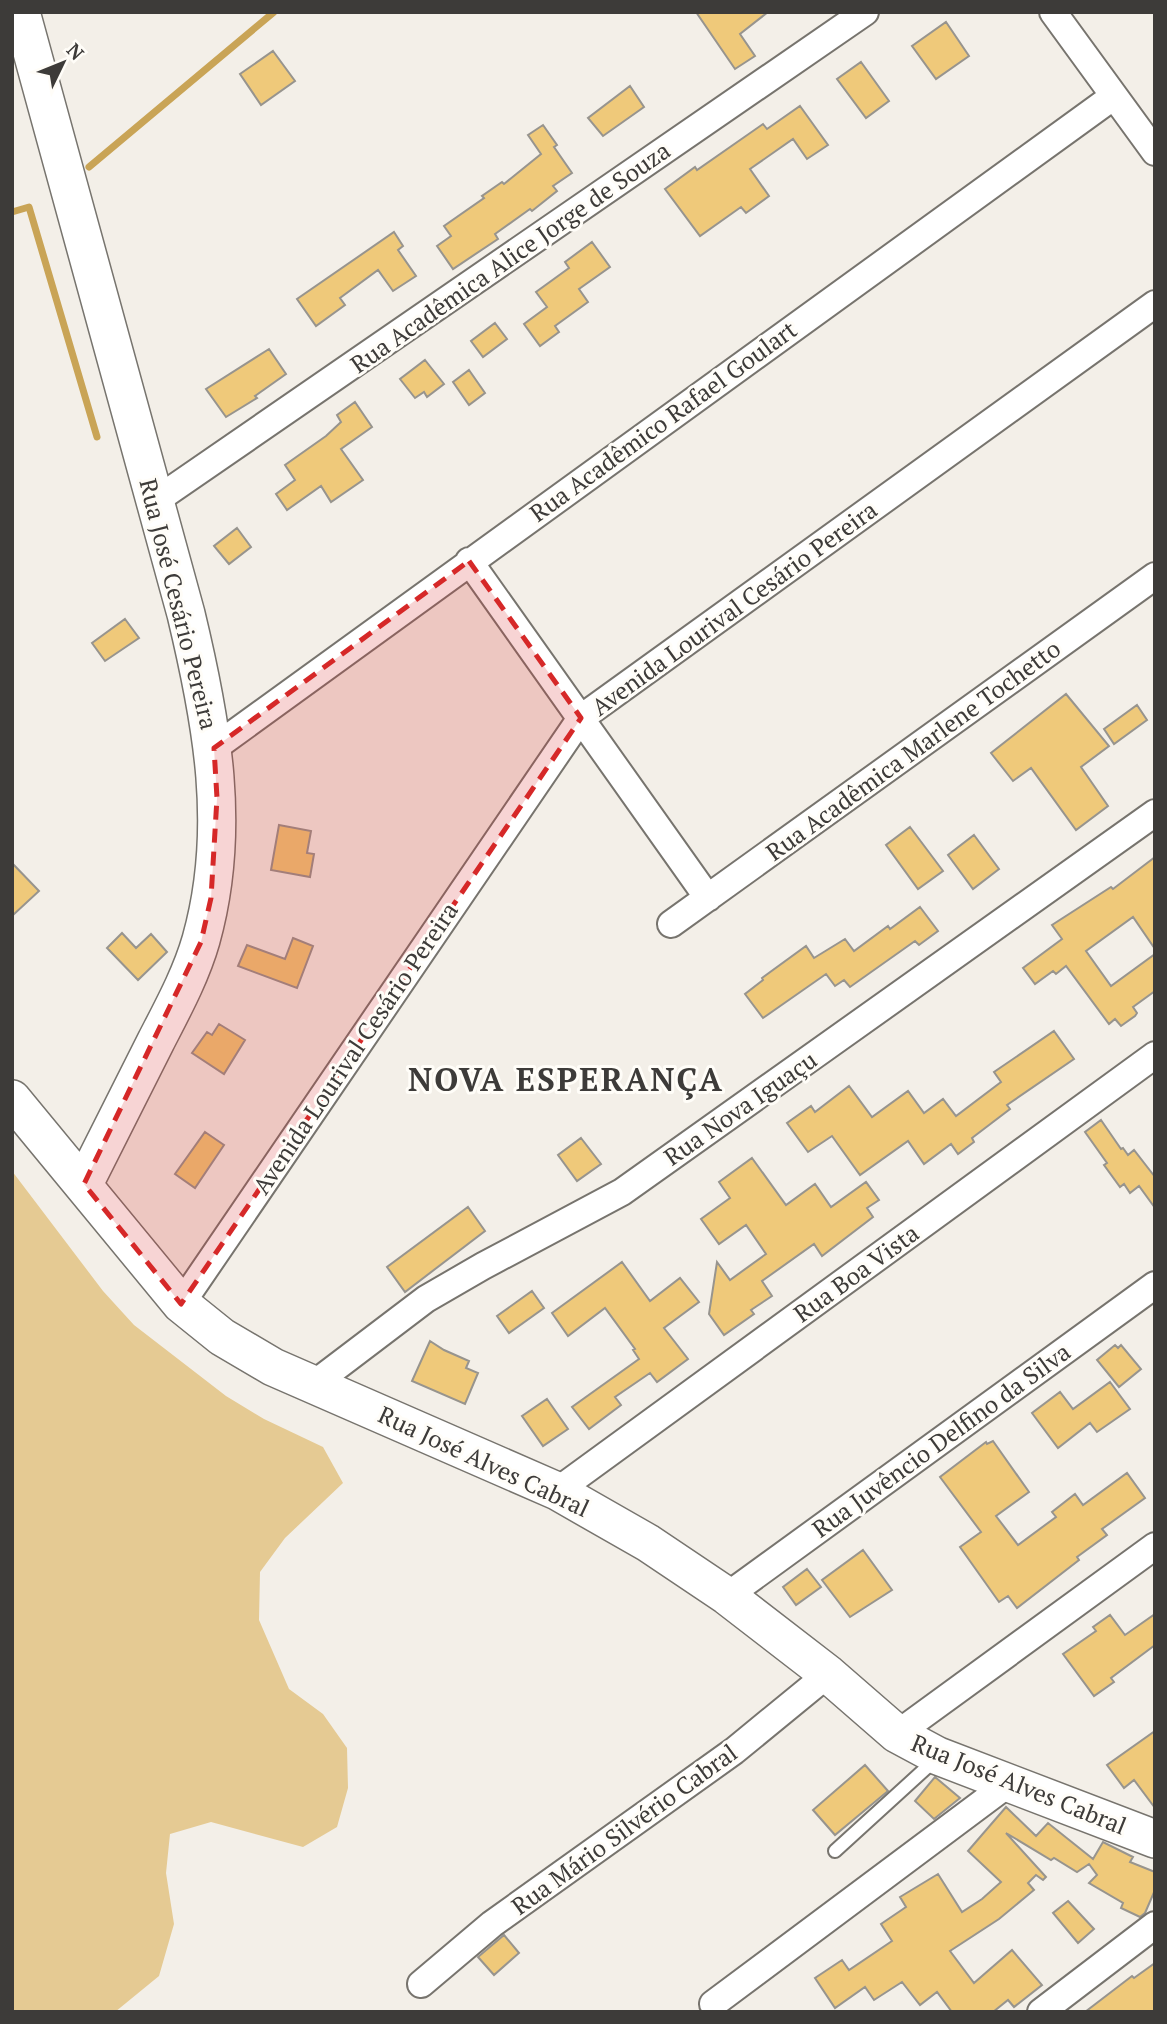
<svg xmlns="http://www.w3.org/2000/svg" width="1167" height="2024" viewBox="0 0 1167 2024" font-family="'PT Serif',serif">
  <rect width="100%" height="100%" fill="#f3efe8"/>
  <!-- green -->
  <path fill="#e5ca93" d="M 12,1171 L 103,1291 L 134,1325 L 226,1396 L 264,1419 L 323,1447 L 343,1483 L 285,1538 L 260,1572 L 259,1620 L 289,1689 L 323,1714 L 347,1748 L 348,1788 L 337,1827 L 303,1847 L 211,1822 L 170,1834 L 166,1873 L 174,1924 L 159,1976 L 115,2012 L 12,2012 Z"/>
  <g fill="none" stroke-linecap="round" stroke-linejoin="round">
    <!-- stream -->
    <path stroke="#c9a456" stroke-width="7" d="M 89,167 L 274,12
      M 12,212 L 29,207 L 97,437"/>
  </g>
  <!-- building -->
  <path fill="#efc97a" stroke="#97948e" stroke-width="2" d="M 696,12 L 768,12 L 740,34 L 755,56 L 735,69 Z
    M 946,22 L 969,56 L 936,79 L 912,46 Z
    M 273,51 L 295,81 L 261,105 L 240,74 Z
    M 861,62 L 889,101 L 866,118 L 837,79 Z
    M 630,86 L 644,107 L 603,136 L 588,118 Z
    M 800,106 L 828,145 L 807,159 L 793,139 L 750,169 L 769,196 L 746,213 L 741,207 L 700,236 L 665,189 L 695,167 L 697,170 L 763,124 L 767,129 Z
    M 543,125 L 557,145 L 554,147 L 572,173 L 553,186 L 557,191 L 532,211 L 530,209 L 495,234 L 498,239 L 453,269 L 437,246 L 451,236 L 444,226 L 484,198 L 482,196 L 502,182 L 504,184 L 541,154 L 528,135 Z
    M 394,232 L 403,246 L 398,250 L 416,276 L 393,291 L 378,270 L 340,298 L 345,305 L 316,326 L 297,299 Z
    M 592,242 L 610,267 L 579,289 L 588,302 L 555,326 L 559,332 L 540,346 L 524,324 L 547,307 L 536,292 L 569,268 L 565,262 Z
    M 495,323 L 507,339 L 483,357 L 471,341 Z
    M 269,349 L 286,374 L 255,396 L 257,398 L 226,417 L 206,389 Z
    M 425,360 L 444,384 L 427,397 L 424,392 L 415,398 L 400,379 Z
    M 469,370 L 485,393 L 469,405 L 453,382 Z
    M 355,402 L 372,427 L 341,449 L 363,480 L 331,502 L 321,486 L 287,510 L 276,494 L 295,480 L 285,465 L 326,436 L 341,422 L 337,415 Z
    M 237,528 L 251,547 L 229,564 L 214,546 Z
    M 125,619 L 139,638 L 105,661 L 92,643 Z
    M 1066,694 L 1109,746 L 1081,767 L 1108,806 L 1076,830 L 1031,768 L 1013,781 L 991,753 Z
    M 1137,705 L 1147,720 L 1114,744 L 1104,729 Z
    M 279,825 L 311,831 L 307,853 L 314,854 L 310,877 L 271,870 Z
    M 910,827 L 943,871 L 918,889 L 886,845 Z
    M 974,835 L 999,869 L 973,889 L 948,855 Z
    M 1155,857 L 1155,949 L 1133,917 L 1086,951 L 1111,986 L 1155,954 L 1155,991 L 1133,1007 L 1137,1013 L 1135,1016 L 1121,1026 L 1115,1019 L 1109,1024 L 1066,966 L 1056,974 L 1053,971 L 1035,984 L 1023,968 L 1062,939 L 1052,925 L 1111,887 L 1113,889 Z
    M 12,863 L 39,891 L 12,916 Z
    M 920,907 L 938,931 L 919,945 L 915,941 L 850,987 L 844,980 L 835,986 L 826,974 L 763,1018 L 745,994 L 763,980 L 762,978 L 806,946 L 814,958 L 845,939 L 854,951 L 888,926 L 890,929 Z
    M 122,933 L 136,948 L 151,934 L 167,952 L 138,980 L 107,948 Z
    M 293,938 L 313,946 L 297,988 L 238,966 L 247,945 L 285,959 Z
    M 219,1024 L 245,1040 L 224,1074 L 192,1053 L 207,1032 L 212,1035 Z
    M 1054,1031 L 1074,1059 L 1007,1105 L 1010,1109 L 972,1138 L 974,1142 L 958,1154 L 951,1144 L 924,1164 L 908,1141 L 860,1175 L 832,1136 L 808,1152 L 787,1123 L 811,1106 L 815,1112 L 849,1086 L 872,1117 L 908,1091 L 924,1113 L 943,1099 L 956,1116 L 1001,1082 L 994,1072 Z
    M 1101,1120 L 1121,1149 L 1123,1148 L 1128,1155 L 1134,1150 L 1155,1177 L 1155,1208 L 1139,1186 L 1130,1193 L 1124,1184 L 1120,1187 L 1104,1165 L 1107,1163 L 1085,1132 Z
    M 205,1132 L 224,1145 L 195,1188 L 175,1174 Z
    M 581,1138 L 601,1164 L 577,1181 L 558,1155 Z
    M 752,1158 L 786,1205 L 815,1184 L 831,1207 L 866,1182 L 879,1200 L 867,1208 L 873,1217 L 822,1256 L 814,1244 L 762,1281 L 772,1296 L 751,1310 L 754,1314 L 724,1335 L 709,1314 L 717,1262 L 730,1280 L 766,1254 L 746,1225 L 719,1244 L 701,1219 L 730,1198 L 719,1182 Z
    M 468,1207 L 485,1231 L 405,1292 L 387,1267 Z
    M 622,1262 L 650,1301 L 680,1278 L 699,1302 L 664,1328 L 688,1359 L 657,1382 L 650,1373 L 615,1397 L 621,1405 L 589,1429 L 572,1407 L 639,1359 L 633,1350 L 635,1349 L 605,1308 L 568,1336 L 552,1313 Z
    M 532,1291 L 544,1308 L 509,1333 L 497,1316 Z
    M 430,1341 L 444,1350 L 469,1361 L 466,1368 L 478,1373 L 465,1404 L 412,1381 Z
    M 1115,1345 L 1118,1348 L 1121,1345 L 1141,1369 L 1119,1387 L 1097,1360 Z
    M 1110,1382 L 1130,1409 L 1097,1432 L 1090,1423 L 1058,1448 L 1032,1413 L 1060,1392 L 1073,1409 Z
    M 547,1399 L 568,1429 L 543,1446 L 522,1416 Z
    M 993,1441 L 1029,1492 L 996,1516 L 1018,1545 L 1056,1517 L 1052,1512 L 1075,1494 L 1083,1505 L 1127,1473 L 1145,1498 L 1102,1529 L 1107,1535 L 1077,1557 L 1079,1560 L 1017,1608 L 1008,1596 L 999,1602 L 960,1547 L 981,1532 L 940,1477 L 986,1442 L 987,1444 Z
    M 863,1550 L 892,1590 L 850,1617 L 822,1580 Z
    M 807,1569 L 821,1587 L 796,1605 L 783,1587 Z
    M 1155,1614 L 1155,1645 L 1111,1678 L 1114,1682 L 1094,1696 L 1063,1654 L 1096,1631 L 1093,1627 L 1110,1615 L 1125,1635 Z
    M 1155,1731 L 1155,1808 L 1134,1780 L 1124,1788 L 1107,1765 Z
    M 865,1765 L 888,1791 L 835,1835 L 813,1810 Z
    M 935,1777 L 960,1798 L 934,1819 L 915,1801 Z
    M 1006,1807 L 1036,1836 L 1048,1823 L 1093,1859 L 1103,1842 L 1133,1857 L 1130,1862 L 1155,1872 L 1155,1890 L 1145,1913 L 1140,1917 L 1121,1908 L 1123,1903 L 1089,1883 L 1097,1875 L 1089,1864 L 1077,1872 L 1054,1858 L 1051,1860 L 1006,1833 L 1046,1877 L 1043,1880 L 1036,1875 L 1028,1883 L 1034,1890 L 999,1919 L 950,1951 L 974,1983 L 1012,1950 L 1042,1985 L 1014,2007 L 1008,2000 L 993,2012 L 952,2012 L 937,1992 L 920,2005 L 902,1982 L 874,2000 L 865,1987 L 835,2008 L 815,1978 L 842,1960 L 849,1970 L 892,1941 L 881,1924 L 906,1907 L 900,1897 L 938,1874 L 962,1912 L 982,1899 L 1001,1882 L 968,1851 Z
    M 1068,1901 L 1094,1929 L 1078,1943 L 1053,1913 Z
    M 504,1935 L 519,1953 L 494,1975 L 478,1957 Z
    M 1155,1963 L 1155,2012 L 1085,2012 L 1132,1976 L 1134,1978 Z"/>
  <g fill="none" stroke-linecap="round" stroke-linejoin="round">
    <!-- lane casing -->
    <g stroke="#77746e" stroke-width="16">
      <path id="lane" d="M 835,1851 L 936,1759"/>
    </g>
    <!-- street casing -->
    <g stroke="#77746e" stroke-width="30">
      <path id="street" d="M 1053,12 L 1155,152
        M 155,501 L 865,12
        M 469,561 L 708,898
        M 214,748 L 1114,96
        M 671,924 L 1155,576
        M 181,1304 L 581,718 L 1155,304
        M 314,1384 L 426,1299 L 483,1266 L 622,1192 L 1155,813
        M 557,1491 L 1155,1055
        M 727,1596 L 1155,1285
        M 897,1734 L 1155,1546
        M 421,1984 L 492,1924 L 734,1751 L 828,1674
        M 713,2004 L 1009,1783
        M 1041,2012 L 1155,1925"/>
    </g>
    <!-- secondary casing -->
    <g stroke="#77746e" stroke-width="40">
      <path id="secondary" d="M 21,12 L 186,614 C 212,722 232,830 201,940 C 191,975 173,1008 156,1041 C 132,1089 108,1136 84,1184
        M 12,1099 L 181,1304 L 222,1337 L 273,1367 L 557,1491 L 648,1543 L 727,1596 L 828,1674 L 897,1734 L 938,1756 L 1155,1839"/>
    </g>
    <!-- lane -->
    <use href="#lane" stroke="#fff" stroke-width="12"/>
    <!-- street -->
    <use href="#street" stroke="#fff" stroke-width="26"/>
    <!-- secondary -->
    <use href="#secondary" stroke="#fff" stroke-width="37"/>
  </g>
  <!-- marked area -->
  <path fill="#d62828" fill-opacity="0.2" stroke="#d62828" stroke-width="5" stroke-dasharray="14 9" stroke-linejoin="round" d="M 469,561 L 581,718 L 181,1304 L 84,1184 L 201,942 L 211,898 L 217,798 L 214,748 Z"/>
  <g text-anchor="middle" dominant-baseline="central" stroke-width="6" stroke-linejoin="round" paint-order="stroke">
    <!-- street labels -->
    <g font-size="24" fill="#3d3b39" stroke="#fffdf8">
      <text transform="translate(510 257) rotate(-35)">Rua Acadêmica Alice Jorge de Souza</text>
      <text transform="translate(663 421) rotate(-36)">Rua Acadêmico Rafael Goulart</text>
      <text transform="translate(179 604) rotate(76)">Rua José Cesário Pereira</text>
      <text transform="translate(734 608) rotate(-36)">Avenida Lourival Cesário Pereira</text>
      <text transform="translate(913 750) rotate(-36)">Rua Acadêmica Marlene Tochetto</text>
      <text transform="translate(355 1048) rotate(-56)">Avenida Lourival Cesário Pereira</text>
      <text transform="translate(740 1108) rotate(-35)">Rua Nova Iguaçu</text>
      <text transform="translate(856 1273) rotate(-36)">Rua Boa Vista</text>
      <text transform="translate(941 1440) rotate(-36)">Rua Juvêncio Delfino da Silva</text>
      <text transform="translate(484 1461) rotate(25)">Rua José Alves Cabral</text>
      <text transform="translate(1019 1784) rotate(22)">Rua José Alves Cabral</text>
      <text transform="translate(624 1829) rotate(-36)">Rua Mário Silvério Cabral</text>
    </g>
    <!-- district labels -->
    <g font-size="32" font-weight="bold" letter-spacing="2" fill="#3d3b39" stroke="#fffdf8">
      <text x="566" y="1079">NOVA ESPERANÇA</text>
    </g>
  </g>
  <!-- border -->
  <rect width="1167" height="2024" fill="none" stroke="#3d3b39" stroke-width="28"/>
  <!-- north arrow -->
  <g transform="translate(63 63) rotate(47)" stroke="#fffdf8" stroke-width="5" paint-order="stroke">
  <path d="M0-5L12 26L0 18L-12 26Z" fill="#3d3b39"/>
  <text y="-10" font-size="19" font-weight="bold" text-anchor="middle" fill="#3d3b39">N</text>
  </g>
</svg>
